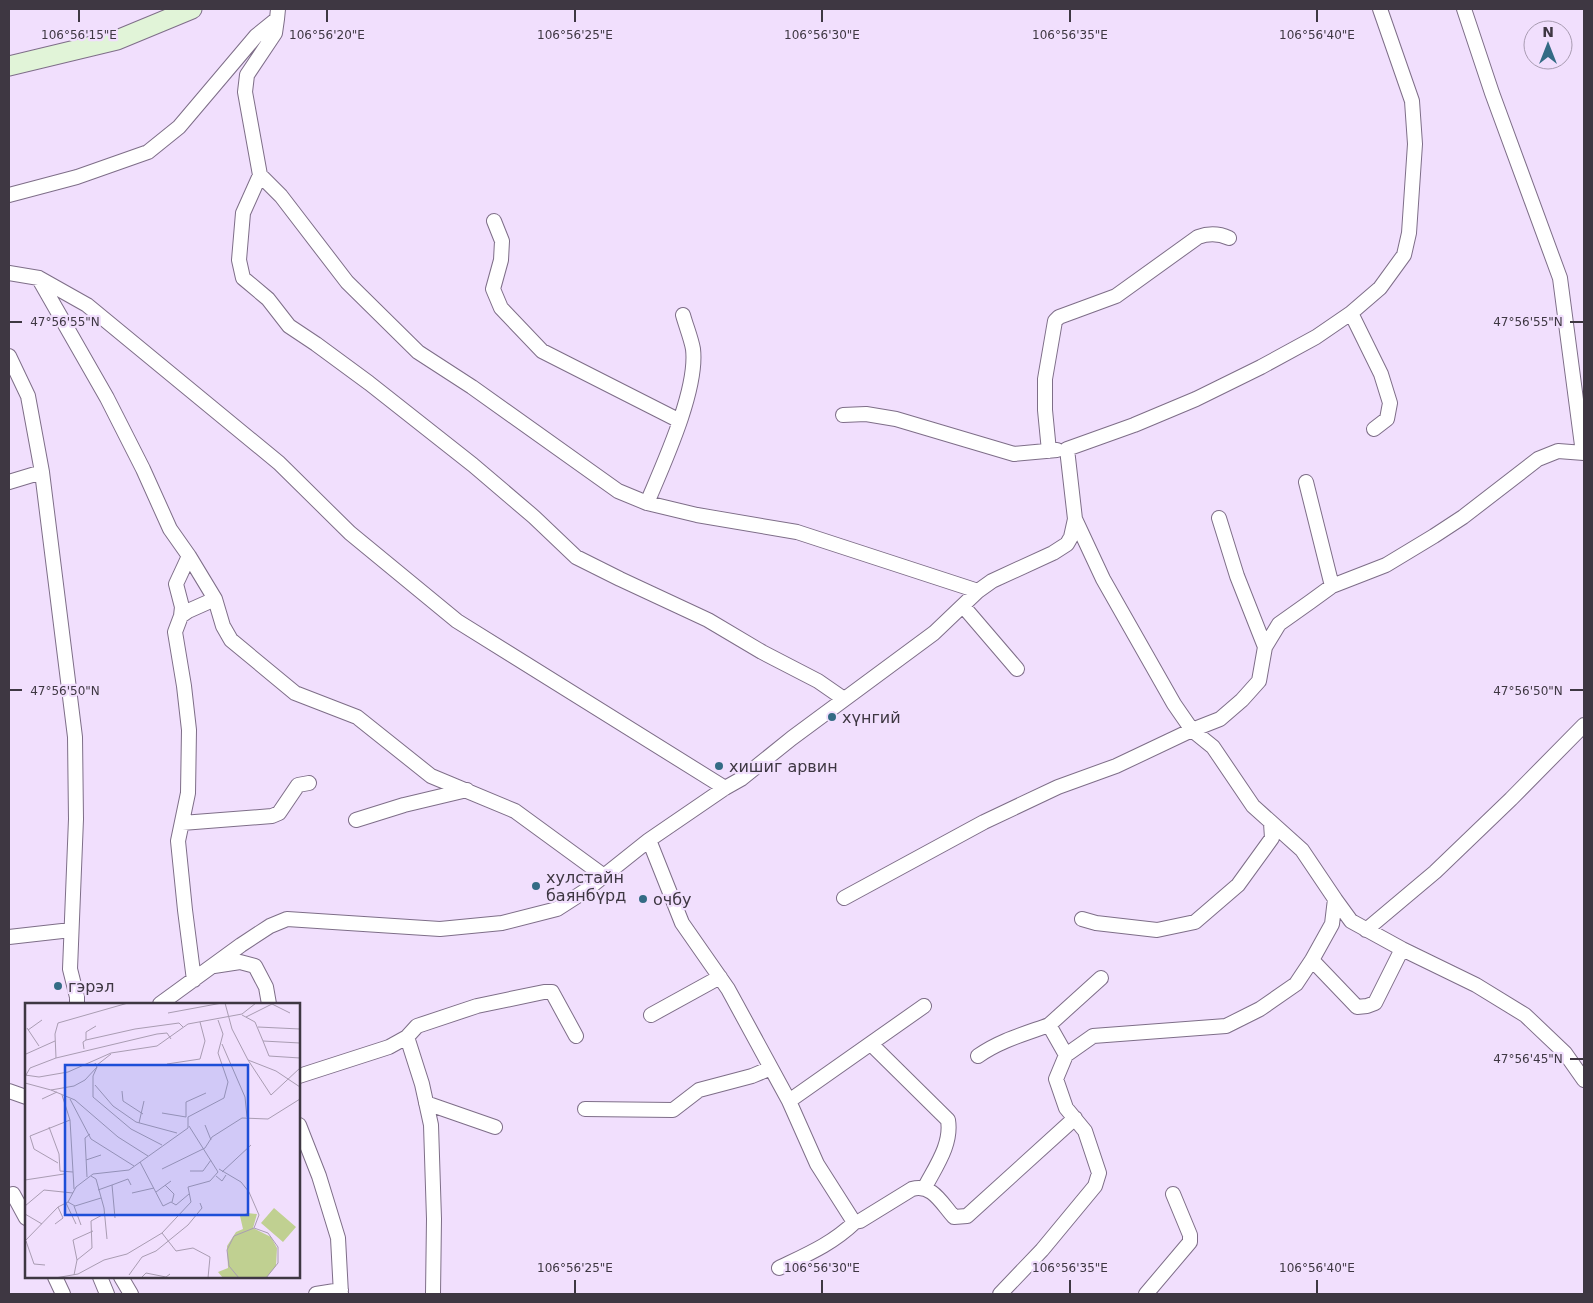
<svg xmlns="http://www.w3.org/2000/svg" width="1593" height="1303" viewBox="0 0 1593 1303" font-family="'DejaVu Sans',sans-serif">
  <rect width="100%" height="100%" fill="#f1dffd"/>
  <g fill="none" stroke-linecap="round" stroke-linejoin="round">
    <!-- minor casing -->
    <g stroke="#7e6e88" stroke-width="16">
      <path id="minor" d="M 1464,9 L 1492,93 L 1560,278 L 1583,453
        M 277,19 L 275,33 L 247,75 L 245,92 L 260,175 L 243,213 L 239,260 L 243,278 L 268,299 L 289,326 L 316,344 L 369,383 L 473,465 L 534,517 L 576,557 L 620,579 L 708,620 L 762,652 L 818,681 L 844,699
        M 260,175 L 281,196 L 347,282 L 418,352 L 472,387 L 618,491 L 647,503 L 697,515 L 797,532 L 978,591
        M 9,195 L 77,177 L 148,152 L 179,127 L 256,36 L 277,19 L 278,9
        M 494,221 L 502,241 L 501,260 L 493,289 L 501,308 L 542,351 L 680,421
        M 9,273 L 39,278 L 87,305 L 279,463 L 350,533 L 457,621 L 725,788
        M 39,279 L 107,398 L 143,469 L 170,529 L 189,556 L 215,599 L 223,626 L 231,640 L 295,693 L 357,717 L 431,776 L 515,811 L 604,876
        M 1351,313 L 1381,374 L 1390,403 L 1387,419 L 1374,429
        M 9,356 L 28,396 L 42,472 L 75,737 L 76,819 L 70,969 L 77,997 L 77,1004
        M 843,415 L 866,414 L 896,419 L 1014,454 L 1057,450
        M 1049,451 L 1045,410 L 1045,379 L 1055,321 L 1059,317 L 1116,296 L 1198,237 C 1209,233 1218,233 1229,238
        M 9,482 L 42,472
        M 1306,482 L 1332,586
        M 647,503 C 663,465 698,390 693,349 C 691,338 686,326 683,315
        M 1219,518 L 1237,576 L 1265,647
        M 963,606 L 1017,669
        M 181,616 L 182,607 L 176,584 L 189,556
        M 356,820 L 404,805 L 467,790
        M 182,823 L 272,816 L 279,813 L 298,785 L 309,783
        M 649,840 L 682,923 L 728,989 L 789,1101 L 817,1164 L 852,1219 L 855,1222 L 860,1221 L 912,1189 C 932,1183 942,1204 954,1217 L 967,1216 L 1075,1118
        M 844,898 L 984,822 L 1058,787 L 1116,766 L 1192,730 L 1220,719 L 1242,700 L 1259,681 L 1265,647 L 1279,624 L 1310,602 L 1332,586 L 1386,565 L 1434,536 L 1463,517 L 1538,459 L 1558,451 L 1584,453
        M 1335,899 L 1351,921 L 1402,949 L 1476,985 L 1525,1015 L 1565,1053 L 1584,1080
        M 1082,919 L 1096,923 L 1157,930 L 1195,922 L 1238,885 L 1272,838 L 1271,823
        M 1366,930 L 1435,872 L 1511,799 L 1584,725
        M 9,937 L 71,930
        M 1312,960 L 1357,1007 L 1367,1006 L 1375,1003 L 1402,949
        M 214,966 L 240,962 L 255,966 L 266,987 L 269,1004
        M 194,980 L 185,910 L 178,841 L 188,793 L 189,730 L 184,686 L 175,632 L 181,616 L 188,611 L 215,599
        M 160,1004 L 241,945 L 270,926 L 287,919 L 440,929 L 502,923 L 557,909 L 585,891 L 649,840 L 725,788 L 741,779 L 792,738 L 934,633 L 978,591 L 992,581 L 1053,553 L 1067,544 L 1071,537 L 1075,519 L 1067,449 L 1134,425 L 1196,399 L 1261,367 L 1316,337 L 1351,313 L 1380,288 L 1404,255 L 1409,233 L 1415,144 L 1412,101 L 1380,9
        M 651,1015 L 720,977
        M 1049,1025 L 1101,978
        M 407,1037 L 417,1026 L 477,1006 L 544,992 L 552,992 L 576,1036
        M 871,1044 L 948,1120 C 952,1144 936,1166 925,1187
        M 978,1056 C 999,1041 1024,1034 1049,1025 L 1066,1055
        M 299,1076 L 389,1047 L 407,1037 L 422,1084 L 431,1125 L 434,1219 L 433,1294
        M 9,1091 L 26,1097
        M 789,1101 L 924,1006
        M 426,1103 L 495,1127
        M 585,1109 L 673,1110 L 699,1090 L 752,1076 L 771,1068
        M 299,1125 L 319,1176 L 338,1238 L 341,1294
        M 13,1194 L 26,1218
        M 779,1268 C 808,1254 832,1244 855,1222
        M 55,1277 L 63,1294
        M 100,1277 L 107,1294
        M 121,1277 L 131,1294
        M 316,1294 L 341,1290
        M 1000,1294 L 1042,1250 L 1095,1186 L 1099,1173 L 1085,1131 L 1066,1108 L 1056,1079 L 1066,1055 L 1093,1036 L 1226,1026 L 1260,1009 L 1296,984 L 1312,960 L 1332,924 L 1335,899 L 1302,850 L 1253,806 L 1213,747 L 1192,730 L 1174,704 L 1103,579 L 1075,519
        M 1146,1294 L 1190,1242 L 1190,1235 L 1173,1194"/>
    </g>
    <!-- secondary casing -->
    <g stroke="#7e6e88" stroke-width="21">
      <path id="secondary" d="M 9,66 L 117,40 L 192,9"/>
    </g>
    <!-- minor -->
    <use href="#minor" stroke="#fff" stroke-width="14"/>
    <!-- secondary -->
    <use href="#secondary" stroke="#e1f4d8" stroke-width="19"/>
  </g>
  <!-- ticks -->
  <path fill="none" stroke="#3e3742" stroke-width="2" d="M 79,10 L 79,22M 327,10 L 327,22M 575,10 L 575,22M 822,10 L 822,22M 1070,10 L 1070,22M 1317,10 L 1317,22M 10,322 L 22,322M 1570,322 L 1583,322M 10,690 L 22,690M 1570,690 L 1583,690M 1570,1059 L 1583,1059M 575,1280 L 575,1293M 822,1280 L 822,1293M 1070,1280 L 1070,1293M 1317,1280 L 1317,1293"/>
  <!-- markers -->
  <g fill="#346b85" stroke="#f1dffd" stroke-width="2">
    <circle cx="832" cy="717" r="5"/>
    <circle cx="719" cy="766" r="5"/>
    <circle cx="536" cy="886" r="5"/>
    <circle cx="643" cy="899" r="5"/>
    <circle cx="58" cy="986" r="5"/>
  </g>
  <g text-anchor="middle" dominant-baseline="central" stroke-width="4.5" stroke-linejoin="round" paint-order="stroke">
    <!-- poi labels -->
    <g font-size="16" fill="#3e3742" stroke="#f1dffd" text-anchor="start">
      <text x="842" y="717">хүнгий</text>
      <text x="729" y="766">хишиг арвин</text>
      <text x="546" y="877">хулстайн<tspan x="546" dy="18">баянбүрд</tspan></text>
      <text x="653" y="899">очбу</text>
      <text x="68" y="986">гэрэл</text>
    </g>
  </g>
  <!-- overview -->
  <g transform="translate(25 1003)">
    <rect width="275" height="275" fill="#f1dffd"/>
    <path d="M 249,205 L 271,224 L 258,239 L 236,220 ZM 222,210 L 232,211 L 228,225 L 246,234 L 252,245 L 251,263 L 241,275 L 198,275 L 193,269 L 203,265 L 202,243 L 211,229 L 218,226 L 215,213 Z" fill="#c0d091"/>
    <path fill="none" stroke="#a99cb2" stroke-width="1" d="M 200,0 L 207,26 L 223,57 L 251,68 L 275,84M 143,10 L 197,0M 217,12 L 230,19 L 238,38 L 275,40M 221,14 L 247,1 L 265,10M 233,24 L 275,26M 2,25 L 14,43M 3,27 L 17,17M 61,37 L 61,29 L 71,23M 238,38 L 244,53 L 275,55M 197,41 L 220,94 L 222,114M 59,46 L 58,39 L 61,37 L 110,26 L 154,20 L 158,24M 1,51 L 30,38M 31,55 L 132,31 L 142,30 L 146,36M 223,57 L 246,92 L 275,65M 142,61 L 175,56 L 180,38 L 175,19M 72,62 L 86,51M 72,64 L 68,73 L 68,94 L 106,126 L 137,142M 0,72 L 14,74 L 43,69 L 86,50 L 132,43 L 163,21 L 217,11 L 231,0M 1,72 L 5,65 L 31,55 L 30,31 L 33,20 L 103,0M 0,80 L 26,87 L 49,83 L 60,77 L 72,64 L 70,60M 70,82 L 88,103 L 111,119 L 152,130M 26,87 L 50,97 L 93,134 L 123,153M 97,88 L 98,98 L 118,111M 37,92 L 45,117 L 49,186M 17,96 L 32,89M 45,96 L 66,136 L 109,163M 137,110 L 161,114M 161,114 L 161,99 L 181,90M 114,120 L 119,98M 180,122 L 186,137M 24,124 L 34,151 L 35,168 L 48,169M 61,157 L 76,152M 115,159 L 138,203 L 146,199 L 151,202 L 164,191M 33,160 L 9,146 L 5,133 L 45,117M 137,166 L 180,145 L 187,134 L 217,115 L 243,116 L 275,96M 194,166 L 216,179 L 224,189 L 234,212 L 229,225M 165,168 L 178,168 L 186,157M 197,169 L 226,142M 66,173 L 71,176 L 79,205 L 82,236M 191,173 L 197,178 L 201,172M 62,174 L 60,135 L 65,131M 0,177 L 39,171M 87,182 L 103,176 L 106,182M 140,182 L 149,191 L 147,199M 73,187 L 87,182 L 90,215M 131,189 L 146,178M 107,190 L 129,185M 43,199 L 50,203 L 76,195M 41,200 L 51,221M 0,203 L 19,187 L 48,190M 49,203 L 56,222M 0,211 L 17,221M 30,221 L 38,215 L 33,204M 137,230 L 166,199 L 163,184 L 185,178 L 193,169 L 164,123M 0,238 L 33,204 L 43,199 L 51,184 L 68,171 L 104,167 L 163,125 L 163,114 L 199,95 L 203,79 L 193,50 L 198,31 L 193,17M 1,238 L 9,261 L 20,262M 52,257 L 48,237 L 68,228M 49,272 L 52,257 L 67,245 L 66,218 L 79,211M 104,272 L 117,254 L 131,248 L 163,222 L 177,205 L 175,200M 30,275 L 53,271 L 79,257 L 102,251 L 137,230 L 151,248 L 168,245 L 185,254 L 183,275M 116,275 L 121,270 L 141,274 L 145,271M 214,275 L 204,263 L 202,247 L 209,233 L 229,225 L 243,230 L 253,244 L 253,260 L 241,275"/>
    <path fill="#1d4ed8" fill-opacity="0.15" stroke="#1d4ed8" stroke-width="2.5" d="M 40,62 L 223,62 L 223,212 L 40,212 Z"/>
    <rect width="275" height="275" fill="none" stroke="#3e3742" stroke-width="2.5"/>
  </g>
  <g font-size="12" text-anchor="middle" fill="#3e3742" stroke="#f1dffd" stroke-width="4.5" stroke-linejoin="round" paint-order="stroke">
    <text x="79" y="39">106°56'15"E</text>
    <text x="327" y="39">106°56'20"E</text>
    <text x="575" y="39">106°56'25"E</text>
    <text x="822" y="39">106°56'30"E</text>
    <text x="1070" y="39">106°56'35"E</text>
    <text x="1317" y="39">106°56'40"E</text>
    <text x="65" y="326">47°56'55"N</text>
    <text x="1528" y="326">47°56'55"N</text>
    <text x="65" y="695">47°56'50"N</text>
    <text x="1528" y="695">47°56'50"N</text>
    <text x="1528" y="1063">47°56'45"N</text>
    <text x="575" y="1272">106°56'25"E</text>
    <text x="822" y="1272">106°56'30"E</text>
    <text x="1070" y="1272">106°56'35"E</text>
    <text x="1317" y="1272">106°56'40"E</text>
  </g>
  <!-- border -->
  <rect width="1593" height="1303" fill="none" stroke="#3e3742" stroke-width="20"/>
  <!-- north arrow -->
  <g transform="translate(1548 45)"><circle r="24" fill="#f1dffd" stroke="#a99cb2"/>
  <path d="M0-4L9 19L0 12L-9 19Z" fill="#346b85"/>
  <text y="-8" font-size="14" font-weight="bold" text-anchor="middle" fill="#3e3742">N</text>
  </g>
</svg>
